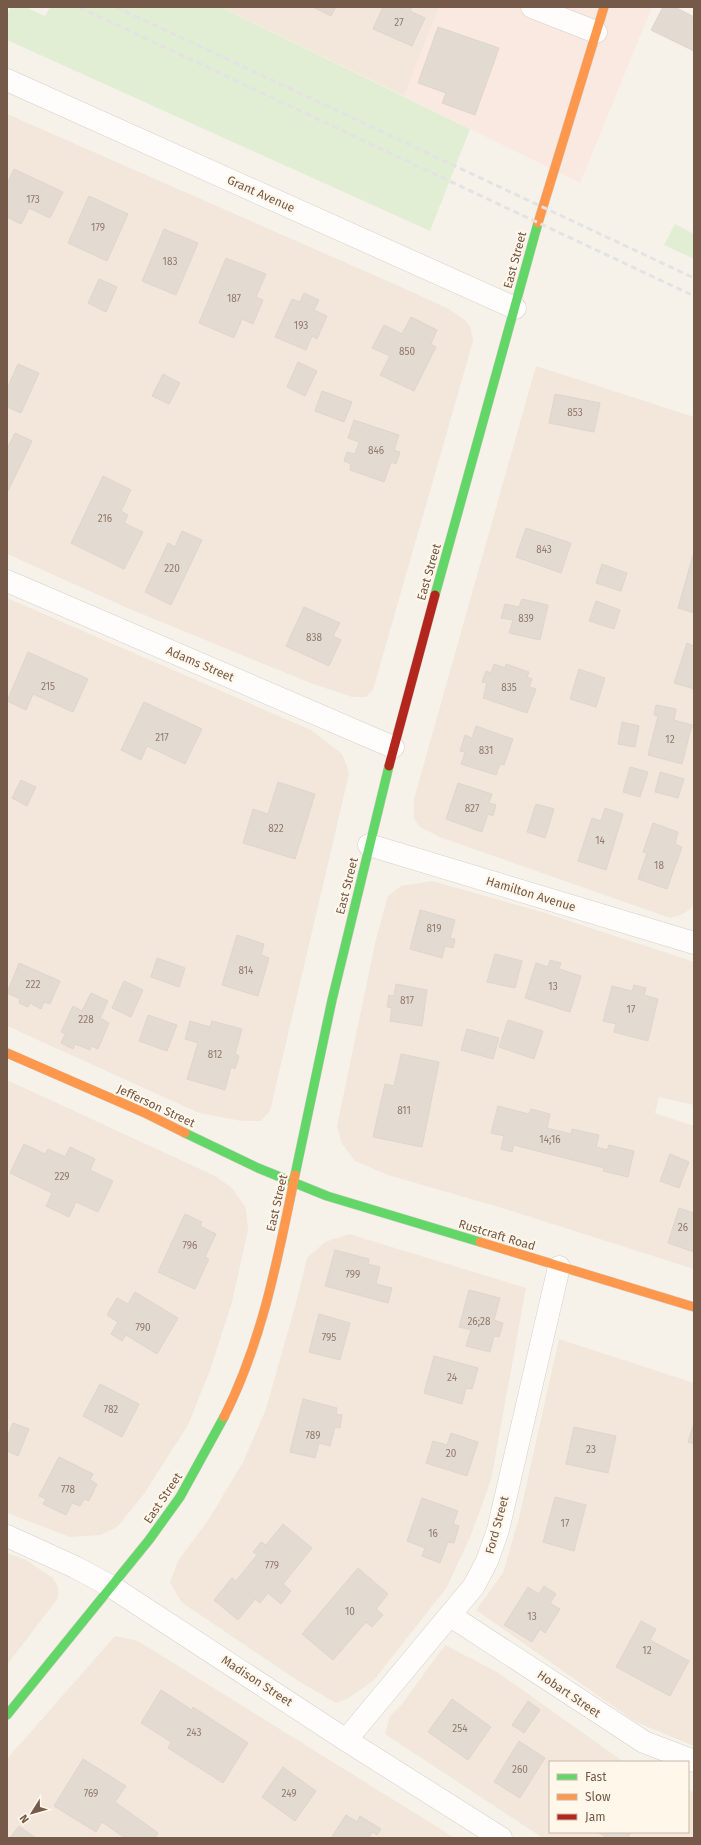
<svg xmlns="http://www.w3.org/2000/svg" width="701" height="1845" viewBox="0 0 701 1845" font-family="'Fira Sans',sans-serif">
  <rect width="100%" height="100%" fill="#f6f2ea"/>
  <!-- residential -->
  <path fill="#f2e7da" d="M 221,7 L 439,7 L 404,96 Z
    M 7,114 L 401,287 L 449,309 L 465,320 L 470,326 L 473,341 L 373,690 L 366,697 L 352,697 L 313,684 L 132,610 L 7,554 Z
    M 536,366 L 694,417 L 694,900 L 692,908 L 681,915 L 670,918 L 440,837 L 420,827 L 414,819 L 414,799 Z
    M 7,598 L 311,730 L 342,754 L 347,766 L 349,774 L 270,1111 L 261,1121 L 242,1121 L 199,1113 L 7,1026 Z
    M 432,881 L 542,912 L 694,962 L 694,1105 L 659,1097 L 655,1113 L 694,1126 L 694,1269 L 499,1207 L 388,1175 L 355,1161 L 342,1144 L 337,1126 L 376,939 L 388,896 L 401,886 Z
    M 7,1080 L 215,1176 L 232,1188 L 246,1208 L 248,1230 L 232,1302 L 210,1370 L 188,1425 L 144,1494 L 117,1527 L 100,1535 L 70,1537 L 7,1513 Z
    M 349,1234 L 526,1288 L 491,1480 L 471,1535 L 447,1587 L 374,1680 L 347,1699 L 336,1703 L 300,1682 L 181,1602 L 170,1582 L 178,1561 L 209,1519 L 243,1462 L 266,1409 L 296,1303 L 307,1258 L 325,1242 Z
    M 559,1339 L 694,1383 L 694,1746 L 636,1722 L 476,1610 L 503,1573 L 519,1518 Z
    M 7,1553 L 26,1560 L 53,1578 L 58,1587 L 58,1598 L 7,1665 Z
    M 115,1636 L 138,1641 L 455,1838 L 7,1838 L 7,1759 Z
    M 445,1645 L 497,1672 L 624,1762 L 550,1762 L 550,1832 L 688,1832 L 688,1790 L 694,1792 L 694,1838 L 543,1838 L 385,1734 L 390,1716 L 402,1704 Z"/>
  <!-- commercial -->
  <path fill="#fae9e0" d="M 439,7 L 652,7 L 580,183 L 404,96 Z"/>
  <!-- green -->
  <path fill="#e2eed4" d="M 10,7 L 26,7 L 45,16 L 50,7 L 221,7 L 470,129 L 430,231 L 7,40 L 7,16 Z
    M 675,224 L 694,234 L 694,259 L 664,245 Z"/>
  <!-- building -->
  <path fill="#e3dad1" stroke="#dfd5cc" d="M 313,7 L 336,7 L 331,16 Z
    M 383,7 L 399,7 L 402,9 L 403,7 L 412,7 L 410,11 L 425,18 L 412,46 L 373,29 Z
    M 663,7 L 675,7 L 694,17 L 694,51 L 651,30 Z
    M 438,27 L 499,48 L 475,115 L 442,103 L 446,93 L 418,83 Z
    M 14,169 L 63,192 L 50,218 L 29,208 L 21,224 L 7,217 L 7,184 Z
    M 89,196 L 128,214 L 107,261 L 68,243 Z
    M 164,229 L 198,243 L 176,295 L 142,281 Z
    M 226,258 L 266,274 L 256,297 L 263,300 L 253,324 L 242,319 L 234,338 L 199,323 Z
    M 99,279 L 117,287 L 106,312 L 88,303 Z
    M 304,293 L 319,300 L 314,310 L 327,316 L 317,339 L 312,336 L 306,350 L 275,337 L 292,299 L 300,302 Z
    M 411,317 L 437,330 L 431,344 L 436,347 L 414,391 L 380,375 L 390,356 L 372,348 L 384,325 L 402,334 Z
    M 298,362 L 317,371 L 305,396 L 287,387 Z
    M 18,364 L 39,373 L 21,413 L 7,407 L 7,389 Z
    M 163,374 L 180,383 L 169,404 L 152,396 Z
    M 322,391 L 352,402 L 344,422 L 315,411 Z
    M 555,394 L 600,403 L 594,432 L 549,423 Z
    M 354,420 L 399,435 L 394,450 L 400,452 L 396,464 L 391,462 L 384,482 L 350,470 L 351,464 L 344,461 L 347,452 L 355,454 L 359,442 L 348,438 Z
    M 15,433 L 32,441 L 7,493 L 7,449 Z
    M 103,476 L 131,490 L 121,511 L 128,515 L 124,523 L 143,532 L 124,569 L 71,543 Z
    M 526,528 L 571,543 L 561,573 L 516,557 Z
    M 182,531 L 202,540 L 171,605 L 145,592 L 168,543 L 175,547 Z
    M 694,552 L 694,613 L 678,608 Z
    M 602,564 L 627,573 L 621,591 L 596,583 Z
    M 522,599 L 548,605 L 540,640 L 509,633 L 513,620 L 501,618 L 505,604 L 519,607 Z
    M 596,601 L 620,610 L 614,629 L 589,621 Z
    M 304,607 L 340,623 L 333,636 L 341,640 L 329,666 L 286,646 Z
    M 687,643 L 694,646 L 694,689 L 674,683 Z
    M 28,652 L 88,679 L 73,712 L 33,694 L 26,710 L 7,701 Z
    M 494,664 L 505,668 L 506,664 L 529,672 L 527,677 L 532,679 L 529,687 L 536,689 L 527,713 L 483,698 L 487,683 L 482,682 L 486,671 L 491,673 Z
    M 579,669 L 605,678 L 596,707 L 570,699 Z
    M 144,702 L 202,729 L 185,764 L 147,746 L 141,760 L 121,750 Z
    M 656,705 L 676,709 L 674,720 L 692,725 L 682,764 L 648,755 L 658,716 L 654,715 Z
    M 622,722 L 639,726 L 635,747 L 618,744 Z
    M 476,726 L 513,739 L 504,765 L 500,764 L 496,775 L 461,764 L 465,752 L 460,751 L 465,735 L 472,738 Z
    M 630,767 L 648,772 L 640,797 L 623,792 Z
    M 660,772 L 684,779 L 678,798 L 655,792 Z
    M 21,780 L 36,787 L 27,806 L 12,798 Z
    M 278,782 L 315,794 L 295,859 L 243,843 L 253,809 L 268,814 Z
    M 458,783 L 492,794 L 489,803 L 496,805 L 493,816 L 488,814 L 482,832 L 446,819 Z
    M 536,804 L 554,809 L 545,838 L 527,832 Z
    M 605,808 L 623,814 L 606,870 L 578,861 L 592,818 L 601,821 Z
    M 653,823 L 678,832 L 675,844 L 682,847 L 667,889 L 638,879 L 647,853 L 643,852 Z
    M 420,910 L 455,920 L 450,938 L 455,939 L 453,948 L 445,946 L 442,958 L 410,949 Z
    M 237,935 L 264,944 L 261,955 L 269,958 L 258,996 L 222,985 Z
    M 495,954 L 522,961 L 515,988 L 487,982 Z
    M 157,958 L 185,968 L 179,987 L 151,977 Z
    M 550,960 L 561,963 L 559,969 L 581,976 L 570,1012 L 525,998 L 536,963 L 548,967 Z
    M 19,963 L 60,981 L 50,1004 L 44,1002 L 41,1009 L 30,1003 L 28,1007 L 19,1003 L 20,999 L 7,993 Z
    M 124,981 L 143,990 L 131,1017 L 112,1008 Z
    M 396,984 L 427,990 L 422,1026 L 390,1021 L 392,1008 L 387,1007 L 389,995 L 394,996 Z
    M 634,985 L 646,988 L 644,995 L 658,999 L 648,1041 L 614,1032 L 616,1024 L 603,1021 L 612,986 L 632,991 Z
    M 91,993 L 108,1001 L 100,1018 L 109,1023 L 98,1049 L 91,1046 L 90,1050 L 75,1044 L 73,1049 L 61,1043 L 65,1034 L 61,1032 L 73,1006 L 82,1011 Z
    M 148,1015 L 177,1025 L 167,1051 L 139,1041 Z
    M 508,1020 L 543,1031 L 534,1059 L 499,1047 Z
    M 190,1021 L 210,1027 L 212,1021 L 242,1029 L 235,1054 L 239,1056 L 235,1069 L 231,1067 L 225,1090 L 187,1079 L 198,1043 L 185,1039 Z
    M 467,1029 L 499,1038 L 493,1059 L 461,1050 Z
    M 401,1054 L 439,1062 L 422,1147 L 373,1137 L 385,1084 L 394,1086 Z
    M 498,1106 L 529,1114 L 531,1109 L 550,1114 L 547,1128 L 571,1134 L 572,1129 L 599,1135 L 596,1147 L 607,1150 L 609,1145 L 634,1151 L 628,1177 L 603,1171 L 604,1168 L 514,1145 L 512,1152 L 501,1149 L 504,1136 L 491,1133 Z
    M 24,1144 L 45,1154 L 48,1149 L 65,1157 L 70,1147 L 95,1159 L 90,1170 L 113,1181 L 98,1212 L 76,1202 L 69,1217 L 46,1206 L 52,1193 L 10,1173 Z
    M 670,1154 L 689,1162 L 679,1188 L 660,1181 Z
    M 679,1208 L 694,1213 L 694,1252 L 668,1243 Z
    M 185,1214 L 202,1222 L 200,1226 L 216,1234 L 205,1257 L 209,1259 L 195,1289 L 158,1272 Z
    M 335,1250 L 369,1259 L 368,1264 L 380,1267 L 376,1284 L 392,1288 L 388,1303 L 325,1286 Z
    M 469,1290 L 500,1298 L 494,1320 L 503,1323 L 499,1337 L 494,1336 L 490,1352 L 466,1346 L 471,1330 L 459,1327 Z
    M 135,1292 L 178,1318 L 157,1354 L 126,1335 L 122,1341 L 111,1334 L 118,1322 L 107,1315 L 117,1298 L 128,1304 Z
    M 319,1314 L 350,1323 L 340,1360 L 309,1352 Z
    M 434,1356 L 478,1368 L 472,1389 L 466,1388 L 462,1404 L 424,1393 Z
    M 100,1384 L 139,1404 L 122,1437 L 83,1416 Z
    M 303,1399 L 337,1408 L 336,1414 L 342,1415 L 340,1428 L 335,1427 L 330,1446 L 319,1443 L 315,1458 L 290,1452 Z
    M 13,1423 L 29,1429 L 18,1456 L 7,1451 L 7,1437 Z
    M 694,1423 L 694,1444 L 688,1442 Z
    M 574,1427 L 616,1436 L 608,1473 L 566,1464 Z
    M 451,1433 L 478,1442 L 467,1476 L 426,1463 L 433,1441 L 447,1445 Z
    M 59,1457 L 93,1474 L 90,1480 L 97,1484 L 89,1501 L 84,1499 L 80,1506 L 72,1503 L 66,1515 L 43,1504 L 46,1499 L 39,1496 Z
    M 555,1497 L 586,1505 L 574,1551 L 543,1542 Z
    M 422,1498 L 458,1511 L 453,1524 L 459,1526 L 454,1543 L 448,1542 L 440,1563 L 422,1556 L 425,1548 L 407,1541 Z
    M 283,1524 L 312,1548 L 283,1584 L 291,1591 L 281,1604 L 268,1593 L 260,1603 L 255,1599 L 238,1620 L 214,1600 L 232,1578 L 236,1581 L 257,1555 L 253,1552 L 261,1542 L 266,1545 Z
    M 358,1568 L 388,1594 L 376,1609 L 383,1615 L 372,1627 L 366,1622 L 333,1660 L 302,1634 Z
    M 544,1586 L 556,1594 L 550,1603 L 560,1609 L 545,1633 L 540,1629 L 532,1642 L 504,1625 L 528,1587 L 539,1594 Z
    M 641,1621 L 656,1629 L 650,1640 L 689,1661 L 670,1696 L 616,1667 Z
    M 161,1690 L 192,1710 L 193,1707 L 248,1743 L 223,1783 L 168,1748 L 171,1742 L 141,1723 Z
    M 452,1699 L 491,1727 L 468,1760 L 428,1732 Z
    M 528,1701 L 540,1710 L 524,1733 L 512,1725 Z
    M 519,1741 L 545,1758 L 520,1798 L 494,1782 Z
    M 83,1759 L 126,1786 L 115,1802 L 158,1833 L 155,1838 L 125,1838 L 102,1822 L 96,1832 L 54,1806 Z
    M 283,1767 L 316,1791 L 295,1821 L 262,1797 Z
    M 346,1815 L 357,1822 L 360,1816 L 381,1829 L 377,1835 L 372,1832 L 369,1838 L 331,1838 Z
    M 19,1826 L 36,1838 L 10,1838 Z
    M 597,1832 L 631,1832 L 628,1838 L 608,1838 Z"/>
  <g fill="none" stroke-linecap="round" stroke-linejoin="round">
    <!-- street casing -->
    <g stroke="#d5cfc8" stroke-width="23">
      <path id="street" d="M 532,7 L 596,32
        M 7,80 L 515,308
        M 7,581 L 393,747
        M 369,845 L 694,943
        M 7,1536 L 75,1567 L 112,1587 L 346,1740 L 501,1838
        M 451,1616 L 644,1742 L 694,1761
        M 346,1740 L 474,1586 L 487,1561 L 498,1530 L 559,1267"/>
    </g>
    <!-- fast casing -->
    <g stroke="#d6cec6" stroke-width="10">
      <path id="fast" d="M 435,595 L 538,223
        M 185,1133 L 258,1168 L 327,1196 L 480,1242
        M 295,1175 L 332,1000 L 389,766
        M 7,1715 L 149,1540 L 180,1497 L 224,1417"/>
    </g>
    <!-- slow casing -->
    <g stroke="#d6cec6" stroke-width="10">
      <path id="slow" d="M 538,223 L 604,7
        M 7,1053 L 145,1113 L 185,1133
        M 480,1242 L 694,1307
        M 224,1417 C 262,1342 278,1258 295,1175"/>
    </g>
    <!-- jam casing -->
    <g stroke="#d6cec6" stroke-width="10">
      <path id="jam" d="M 389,766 L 435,595"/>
    </g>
    <!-- street -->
    <use href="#street" stroke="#fefdfc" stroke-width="22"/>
    <!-- fast -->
    <use href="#fast" stroke="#63d668" stroke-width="9"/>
    <!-- slow -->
    <use href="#slow" stroke="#ff974d" stroke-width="9"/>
    <!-- jam -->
    <use href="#jam" stroke="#b3261e" stroke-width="9"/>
    <!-- rail -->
    <path stroke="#e4e2e4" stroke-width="3" stroke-dasharray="6 4" stroke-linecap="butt" d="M 79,7 L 694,296
      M 116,7 L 694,278"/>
  </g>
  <g text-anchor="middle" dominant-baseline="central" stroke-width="4" stroke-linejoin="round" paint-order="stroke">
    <!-- number labels -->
    <g font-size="10" fill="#927b6d">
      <text x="399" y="23">27</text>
      <text x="33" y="200">173</text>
      <text x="98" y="228">179</text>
      <text x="170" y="262">183</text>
      <text x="234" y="299">187</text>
      <text x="301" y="326">193</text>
      <text x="407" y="352">850</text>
      <text x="575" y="413">853</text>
      <text x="376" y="451">846</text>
      <text x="105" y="519">216</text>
      <text x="544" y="550">843</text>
      <text x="172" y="569">220</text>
      <text x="526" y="619">839</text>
      <text x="314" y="638">838</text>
      <text x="48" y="687">215</text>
      <text x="509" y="688">835</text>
      <text x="162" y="738">217</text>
      <text x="670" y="740">12</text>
      <text x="486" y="751">831</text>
      <text x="472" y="809">827</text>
      <text x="276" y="829">822</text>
      <text x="600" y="841">14</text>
      <text x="659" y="866">18</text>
      <text x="434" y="929">819</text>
      <text x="246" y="971">814</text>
      <text x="33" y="985">222</text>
      <text x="553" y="987">13</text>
      <text x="407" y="1001">817</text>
      <text x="631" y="1010">17</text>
      <text x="86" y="1020">228</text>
      <text x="215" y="1055">812</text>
      <text x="404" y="1111">811</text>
      <text x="550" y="1140">14;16</text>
      <text x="62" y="1177">229</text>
      <text x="683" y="1228">26</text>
      <text x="190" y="1246">796</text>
      <text x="353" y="1275">799</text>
      <text x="479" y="1322">26;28</text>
      <text x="143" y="1328">790</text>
      <text x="329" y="1338">795</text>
      <text x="452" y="1378">24</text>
      <text x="111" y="1410">782</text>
      <text x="313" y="1436">789</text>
      <text x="591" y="1450">23</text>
      <text x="451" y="1454">20</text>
      <text x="68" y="1490">778</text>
      <text x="565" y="1524">17</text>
      <text x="433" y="1534">16</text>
      <text x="272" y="1566">779</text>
      <text x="350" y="1612">10</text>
      <text x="532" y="1617">13</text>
      <text x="647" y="1651">12</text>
      <text x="460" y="1729">254</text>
      <text x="194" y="1733">243</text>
      <text x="520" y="1770">260</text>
      <text x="91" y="1794">769</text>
      <text x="289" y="1794">249</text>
    </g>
    <!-- street labels -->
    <g font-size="12" fill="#755949" stroke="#fff7ea">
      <text transform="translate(261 194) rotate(24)">Grant Avenue</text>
      <text transform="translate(515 260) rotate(-75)">East Street</text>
      <text transform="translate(429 572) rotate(-74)">East Street</text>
      <text transform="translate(200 664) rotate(23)">Adams Street</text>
      <text transform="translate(347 886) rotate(-76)">East Street</text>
      <text transform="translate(531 894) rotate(17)">Hamilton Avenue</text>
      <text transform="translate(156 1106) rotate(25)">Jefferson Street</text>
      <text transform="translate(277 1203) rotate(-77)">East Street</text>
      <text transform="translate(497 1235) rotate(17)">Rustcraft Road</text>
      <text transform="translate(163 1498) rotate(-56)">East Street</text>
      <text transform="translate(497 1525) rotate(-75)">Ford Street</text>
      <text transform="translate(257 1681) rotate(33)">Madison Street</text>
      <text transform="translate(569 1694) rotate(34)">Hobart Street</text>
    </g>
  </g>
  <!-- border -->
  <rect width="701" height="1845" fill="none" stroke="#755949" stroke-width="16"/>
  <!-- legend -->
  <rect x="549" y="1761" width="140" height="72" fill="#fff7ea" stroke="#c8b8aa"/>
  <rect x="557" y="1774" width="20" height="6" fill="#63d668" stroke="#c8b8aa"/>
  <text x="585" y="1781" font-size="12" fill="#755949">Fast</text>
  <rect x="557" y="1794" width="20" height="6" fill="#ff974d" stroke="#c8b8aa"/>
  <text x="585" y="1801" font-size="12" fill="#755949">Slow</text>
  <rect x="557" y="1814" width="20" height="6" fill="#b3261e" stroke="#c8b8aa"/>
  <text x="585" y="1821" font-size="12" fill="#755949">Jam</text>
  <!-- north arrow -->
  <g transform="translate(32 1813) rotate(233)" stroke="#fff7ea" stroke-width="3" paint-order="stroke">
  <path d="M0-3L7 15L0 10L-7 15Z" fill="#755949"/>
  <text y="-6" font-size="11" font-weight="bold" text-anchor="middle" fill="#755949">N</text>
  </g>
</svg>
